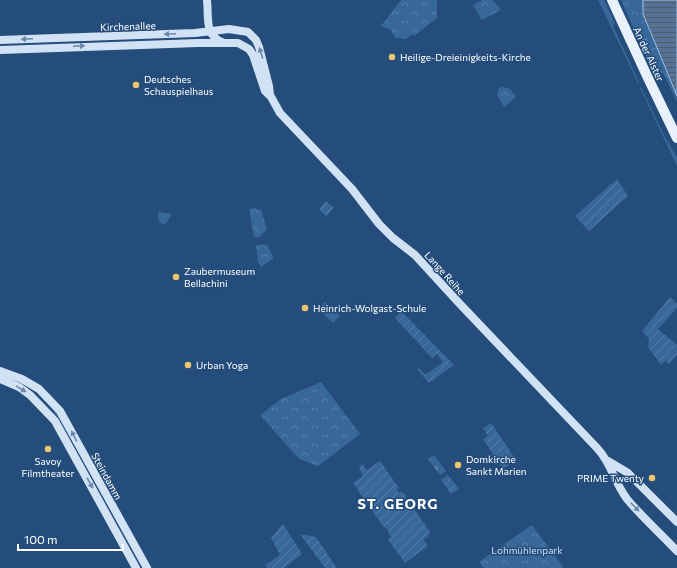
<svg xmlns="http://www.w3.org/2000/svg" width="677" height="568" viewBox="0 0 677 568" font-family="Commissioner,sans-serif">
  <defs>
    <pattern id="cemetery-stones" width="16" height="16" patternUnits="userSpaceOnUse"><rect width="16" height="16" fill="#386799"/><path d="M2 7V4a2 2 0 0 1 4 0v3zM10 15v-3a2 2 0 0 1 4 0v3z" fill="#567ea8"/></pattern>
    <pattern id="park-crowns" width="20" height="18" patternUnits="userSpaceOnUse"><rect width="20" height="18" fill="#386799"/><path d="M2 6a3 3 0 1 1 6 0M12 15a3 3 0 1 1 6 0" fill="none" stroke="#567ea8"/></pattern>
    <pattern id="garden-furrows" width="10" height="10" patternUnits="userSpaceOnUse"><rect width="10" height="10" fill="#386799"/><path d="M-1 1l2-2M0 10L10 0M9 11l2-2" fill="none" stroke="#567ea8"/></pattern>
    <pattern id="water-rules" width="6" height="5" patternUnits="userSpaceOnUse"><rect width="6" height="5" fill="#567294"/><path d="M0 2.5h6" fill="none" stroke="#505d6c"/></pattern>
  </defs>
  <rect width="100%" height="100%" fill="#244d7c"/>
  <!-- grass -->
  <path fill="#386799" d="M 598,0 L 604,0 L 615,24 L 613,26 L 639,82 L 638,83 Z
    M 641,87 L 665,137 L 677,157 L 677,166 L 640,88 Z
    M 158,212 L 172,214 L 165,225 L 159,222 Z
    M 325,302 L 340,316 L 333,323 L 318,309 Z
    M 54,410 L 58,415 L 134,552 L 62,423 L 53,411 Z"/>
  <!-- cemetery -->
  <path fill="url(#cemetery-stones)" d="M 432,456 L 435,456 L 446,471 L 440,475 L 428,459 Z"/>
  <!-- park -->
  <path fill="url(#park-crowns)" d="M 401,0 L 437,0 L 437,18 L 414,36 L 412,34 L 406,39 L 395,38 L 391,30 L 381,26 Z
    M 482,0 L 493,0 L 501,10 L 482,20 L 473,5 Z
    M 621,0 L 643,0 L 643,14 L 677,96 L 677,102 L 663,73 L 653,71 Z
    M 503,87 L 510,89 L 516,97 L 504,107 L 497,95 L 499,88 Z
    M 254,208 L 261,210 L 267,229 L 260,237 L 254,237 L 249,209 Z
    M 261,244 L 267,245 L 274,258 L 261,267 L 258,262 L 256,246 Z
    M 321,382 L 360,434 L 318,466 L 299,459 L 260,415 L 281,399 Z
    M 532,525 L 564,568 L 484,568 L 479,562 Z"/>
  <!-- garden -->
  <path fill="url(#garden-furrows)" d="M 617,179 L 628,196 L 589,231 L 575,216 Z
    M 326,201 L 334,208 L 326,216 L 319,209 Z
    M 670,297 L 677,304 L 677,308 L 658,329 L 677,345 L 677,355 L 669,364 L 665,361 L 661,365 L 648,347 L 649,339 L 642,331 Z
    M 401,311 L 454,365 L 429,383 L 417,369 L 419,368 L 425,375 L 443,362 L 437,354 L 432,358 L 395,318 Z
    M 491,423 L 516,460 L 503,469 L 483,439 L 488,436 L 483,428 Z
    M 380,461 L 399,488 L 397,490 L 399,493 L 402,491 L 430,532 L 428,537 L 423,539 L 428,546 L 405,563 L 388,540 L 391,538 L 387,529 L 383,526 L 353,483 L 363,476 L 359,467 L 362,464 L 367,470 Z
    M 448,475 L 459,489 L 451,494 L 441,480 Z
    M 283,524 L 302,554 L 284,568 L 267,568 L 265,565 L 280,555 L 271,538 Z
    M 300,534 L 316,537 L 337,568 L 325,568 Z"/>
  <!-- water -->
  <path fill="url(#water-rules)" stroke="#9dc0e6" d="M 643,0 L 677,0 L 677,96 L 643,14 Z"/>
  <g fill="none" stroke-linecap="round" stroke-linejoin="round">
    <!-- secondary -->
    <path stroke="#d2e2f5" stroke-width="8" d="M 207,0 C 209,17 204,35 222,42
      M 0,40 L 195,33 L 229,29 L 248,32 L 256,40 L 259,47 L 269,86 L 270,95 L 280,113 L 352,189 L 379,224 L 393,238 L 415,255 L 459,303 L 597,448 C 612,464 614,482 627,499 C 642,517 661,534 677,551
      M 0,50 L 198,43 L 238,43 L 249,49 L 253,55 L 265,91 L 269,95
      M 0,371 L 22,379 L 39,389 L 60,411 L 147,568
      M 0,379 L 19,387 L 30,395 L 55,421 L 136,568
      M 608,461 L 628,473 L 677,522"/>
    <!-- primary -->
    <path stroke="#e9f1fd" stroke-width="10" d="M 612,0 L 648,78 L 677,138"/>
  </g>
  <!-- one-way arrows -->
  <defs><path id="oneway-solid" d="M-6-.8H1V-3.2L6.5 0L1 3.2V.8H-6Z"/></defs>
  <g fill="#6a89ac">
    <use href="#oneway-solid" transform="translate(170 34) rotate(177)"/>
    <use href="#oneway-solid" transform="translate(27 39) rotate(178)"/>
    <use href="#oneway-solid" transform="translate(79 46) rotate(-2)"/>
    <use href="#oneway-solid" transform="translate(261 53) rotate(-107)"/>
    <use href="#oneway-solid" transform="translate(21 389) rotate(31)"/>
    <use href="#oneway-solid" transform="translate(74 436) rotate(-117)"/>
    <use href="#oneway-solid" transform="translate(90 483) rotate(61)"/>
    <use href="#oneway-solid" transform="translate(635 507) rotate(46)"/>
  </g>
  <!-- markers -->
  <g fill="#efc66d" stroke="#244d7c" stroke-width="1.5">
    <circle cx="392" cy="57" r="4"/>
    <circle cx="136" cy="85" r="4"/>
    <circle cx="176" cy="277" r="4"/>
    <circle cx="305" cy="308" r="4"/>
    <circle cx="188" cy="365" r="4"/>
    <circle cx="48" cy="449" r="4"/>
    <circle cx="458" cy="465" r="4"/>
    <circle cx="652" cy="478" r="4"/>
  </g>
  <g text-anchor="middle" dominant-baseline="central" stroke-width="3" stroke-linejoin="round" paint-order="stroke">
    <!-- street labels -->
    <g font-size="10" fill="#fff" stroke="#244d7c">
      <text transform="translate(128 26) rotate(-2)">Kirchenallee</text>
      <text transform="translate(649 54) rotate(65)">An der Alster</text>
      <text transform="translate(445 273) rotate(48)">Lange Reihe</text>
      <text transform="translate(107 476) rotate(61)">Steindamm</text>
    </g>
    <!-- poi labels -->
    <g font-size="10" fill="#fff" stroke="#244d7c" text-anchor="start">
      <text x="400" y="57">Heilige-Dreieinigkeits-Kirche</text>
      <text x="144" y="79">Deutsches<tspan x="144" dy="12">Schauspielhaus</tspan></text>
      <text x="184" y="271">Zaubermuseum<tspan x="184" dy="12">Bellachini</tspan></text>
      <text x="313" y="308">Heinrich-Wolgast-Schule</text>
      <text x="196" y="365">Urban Yoga</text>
      <text x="466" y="459">Domkirche<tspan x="466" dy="12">Sankt Marien</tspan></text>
      <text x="48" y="461" text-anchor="middle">Savoy<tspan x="48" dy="12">Filmtheater</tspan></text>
      <text x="644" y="478" text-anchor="end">PRIME Twenty</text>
    </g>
    <!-- park labels -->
    <g font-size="10" fill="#cbdff4" stroke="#244d7c">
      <text x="527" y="550">Lohmühlenpark</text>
    </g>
    <!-- district labels -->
    <g font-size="14" font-weight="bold" letter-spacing="1" fill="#fff" stroke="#244d7c">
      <text x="398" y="503">ST. GEORG</text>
    </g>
  </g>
  <!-- scale -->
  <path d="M18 544v6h105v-6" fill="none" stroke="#ffffff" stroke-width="2"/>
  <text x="24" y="544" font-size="12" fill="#ffffff" stroke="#244d7c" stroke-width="3" paint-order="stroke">100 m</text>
</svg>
